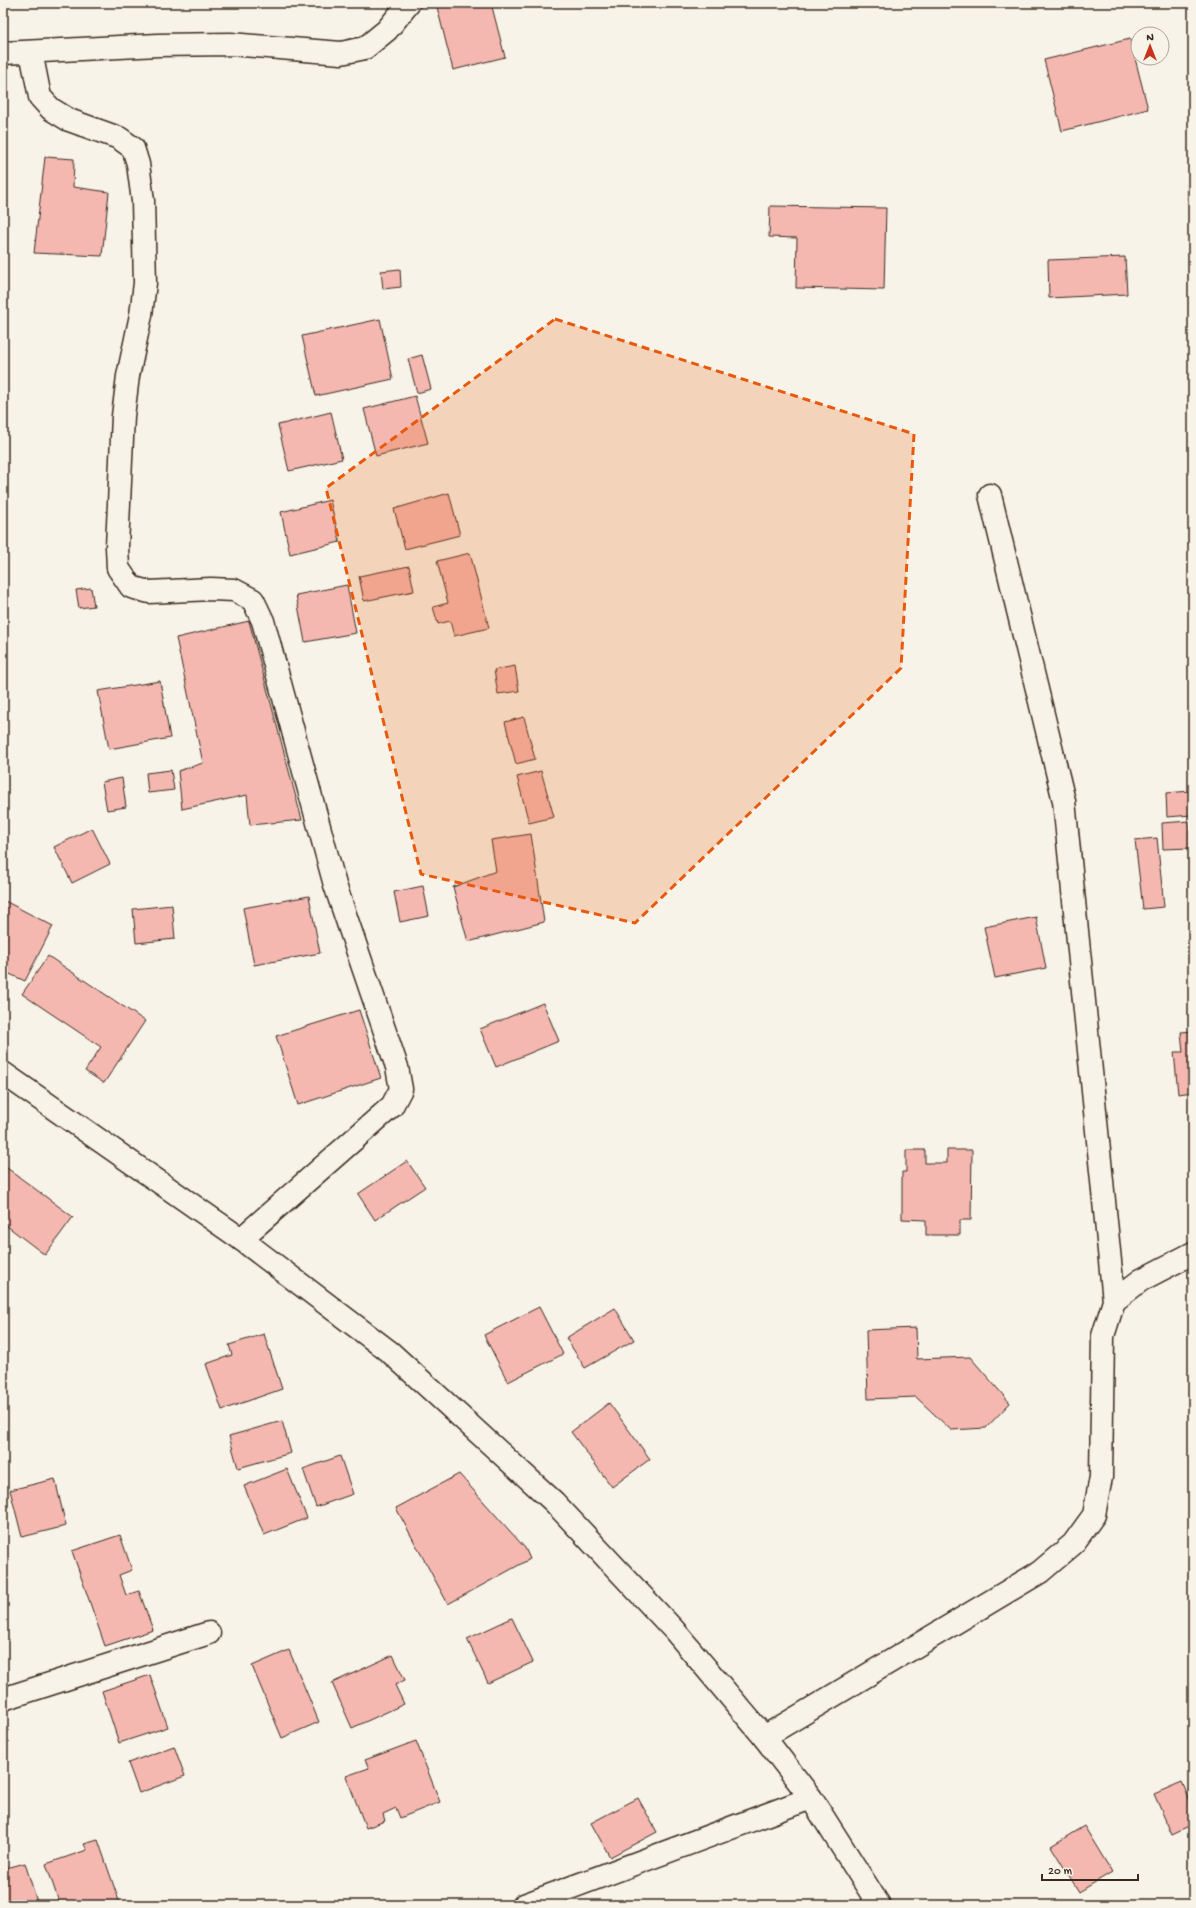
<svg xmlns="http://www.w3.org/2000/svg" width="1196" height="1908" viewBox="0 0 1196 1908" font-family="'Gochi Hand',sans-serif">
  <rect width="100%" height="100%" fill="#f7f3e8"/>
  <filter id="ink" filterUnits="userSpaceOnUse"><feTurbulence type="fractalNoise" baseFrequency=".025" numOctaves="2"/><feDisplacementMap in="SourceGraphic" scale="8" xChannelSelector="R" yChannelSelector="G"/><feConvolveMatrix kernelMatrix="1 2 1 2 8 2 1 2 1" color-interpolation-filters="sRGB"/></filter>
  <g filter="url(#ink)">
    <!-- building -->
    <path fill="#f4b8b1" stroke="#3b2a1e" d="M 454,3 L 491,3 L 505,57 L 453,70 L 437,7 Z
      M 1130,39 L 1148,109 L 1062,131 L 1044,60 Z
      M 45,157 L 74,159 L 73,187 L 109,192 L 102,256 L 34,253 Z
      M 1193,183 L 1193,217 L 1190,217 L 1187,184 Z
      M 770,206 L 886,208 L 884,290 L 796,288 L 797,238 L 769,237 Z
      M 1125,257 L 1127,294 L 1049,298 L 1048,260 Z
      M 400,269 L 401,287 L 383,289 L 381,271 Z
      M 380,319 L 393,379 L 316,396 L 302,336 Z
      M 422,355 L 431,389 L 417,393 L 408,359 Z
      M 415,396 L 428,443 L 376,456 L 364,409 Z
      M 331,412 L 342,459 L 289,471 L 278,425 Z
      M 449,493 L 460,535 L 405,549 L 394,509 Z
      M 330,500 L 340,542 L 290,554 L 281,512 Z
      M 470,553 L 489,628 L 454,636 L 450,621 L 438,624 L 433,607 L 448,603 L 437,561 Z
      M 409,566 L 414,591 L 364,601 L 359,576 Z
      M 347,585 L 356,633 L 305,642 L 296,595 Z
      M 91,588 L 94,606 L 79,608 L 76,590 Z
      M 249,621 L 302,820 L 250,825 L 247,795 L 182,809 L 178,771 L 203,763 L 176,638 Z
      M 515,666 L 519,691 L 498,694 L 494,670 Z
      M 160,681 L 170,738 L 109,749 L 98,691 Z
      M 524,717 L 535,759 L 516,764 L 505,722 Z
      M 171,770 L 174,790 L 148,793 L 146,773 Z
      M 541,771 L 554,817 L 529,823 L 517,777 Z
      M 122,778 L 126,807 L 107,810 L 102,782 Z
      M 1190,791 L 1192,815 L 1167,817 L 1166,793 Z
      M 1189,821 L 1191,848 L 1163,849 L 1162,823 Z
      M 92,828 L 110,864 L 72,883 L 54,847 Z
      M 531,834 L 544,922 L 468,942 L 453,887 L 496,871 L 491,840 Z
      M 1157,838 L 1164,907 L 1143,909 L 1135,840 Z
      M 423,886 L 429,916 L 400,922 L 394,892 Z
      M 309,896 L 320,953 L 254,965 L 243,908 Z
      M 3,900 L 53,926 L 25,981 L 3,971 Z
      M 172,905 L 175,939 L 136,943 L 133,909 Z
      M 1036,917 L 1046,968 L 995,978 L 984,927 Z
      M 48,956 L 145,1021 L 104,1083 L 85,1071 L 101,1047 L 22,994 Z
      M 543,1003 L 559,1041 L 496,1067 L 480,1029 Z
      M 359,1010 L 381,1078 L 298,1105 L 276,1036 Z
      M 1193,1031 L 1193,1092 L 1178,1094 L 1174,1052 L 1183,1052 L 1181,1032 Z
      M 906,1150 L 925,1150 L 925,1163 L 947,1163 L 947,1150 L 972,1150 L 971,1220 L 960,1220 L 960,1235 L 926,1235 L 926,1220 L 902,1219 L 902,1172 L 906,1172 Z
      M 407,1161 L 425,1187 L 375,1220 L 358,1194 Z
      M 3,1165 L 73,1217 L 45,1255 L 3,1223 Z
      M 539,1307 L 563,1354 L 508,1382 L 484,1335 Z
      M 615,1308 L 634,1340 L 585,1368 L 566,1338 Z
      M 916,1328 L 917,1359 L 970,1357 L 1010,1403 L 986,1428 L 951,1430 L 916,1397 L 868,1399 L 866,1330 Z
      M 264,1334 L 282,1389 L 222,1410 L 206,1364 L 232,1355 L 229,1345 Z
      M 609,1403 L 650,1459 L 612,1487 L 571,1432 Z
      M 282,1421 L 291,1453 L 238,1468 L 229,1436 Z
      M 340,1456 L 353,1494 L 316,1507 L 303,1469 Z
      M 287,1469 L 307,1518 L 264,1535 L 244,1486 Z
      M 459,1474 L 525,1548 L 530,1559 L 448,1604 L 396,1508 Z
      M 55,1479 L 66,1526 L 22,1537 L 10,1490 Z
      M 120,1535 L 132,1570 L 119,1575 L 126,1595 L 139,1591 L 153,1630 L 105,1646 L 72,1551 Z
      M 512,1618 L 533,1662 L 488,1683 L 467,1639 Z
      M 289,1650 L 319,1722 L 282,1738 L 252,1666 Z
      M 393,1655 L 405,1680 L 395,1685 L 404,1704 L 352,1728 L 332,1683 Z
      M 150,1675 L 168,1727 L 119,1743 L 102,1691 Z
      M 416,1741 L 440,1802 L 400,1818 L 396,1808 L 383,1814 L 385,1821 L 366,1828 L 346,1776 L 369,1768 L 365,1760 Z
      M 174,1746 L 185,1776 L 139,1793 L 128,1763 Z
      M 1182,1782 L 1193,1808 L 1193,1825 L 1172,1835 L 1154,1794 Z
      M 638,1798 L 657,1832 L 610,1857 L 591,1823 Z
      M 1084,1826 L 1112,1872 L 1079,1892 L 1051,1846 Z
      M 98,1840 L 119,1901 L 107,1905 L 60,1905 L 46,1864 L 87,1850 L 84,1844 Z
      M 25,1863 L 38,1905 L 3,1905 L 3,1869 Z"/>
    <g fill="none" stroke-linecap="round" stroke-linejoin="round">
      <!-- minor casing -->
      <g stroke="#3b2a1e" stroke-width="25">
        <path id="minor" d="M 31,52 L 40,97 L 51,109 L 69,120 L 119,138 L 133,148 L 138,164 L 143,201 L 145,283 L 141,315 L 128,376 L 123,416 L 117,547 L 118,568 L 131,587 L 149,592 L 211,589 L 234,590 L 253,600 L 263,621 L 335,885 L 397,1067 L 401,1089 L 392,1106 L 241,1239
          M 3,53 L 158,45 L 230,44 L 341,53 L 365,48 L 387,30 L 409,3
          M 990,495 L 1064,801 L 1114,1301
          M 3,1699 L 209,1633
          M 764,1737 L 1040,1572 L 1073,1544 L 1094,1515 L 1101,1477 L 1103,1336 L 1114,1301 L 1141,1280 L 1193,1253
          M 524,1905 L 811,1798"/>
      </g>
      <!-- tertiary casing -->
      <g stroke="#3b2a1e" stroke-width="25">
        <path id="tertiary" d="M 3,1073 L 241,1239 L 391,1353 L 554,1502 L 674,1630 L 764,1737 L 811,1798 L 879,1905"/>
      </g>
      <!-- minor -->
      <use href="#minor" stroke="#f7f3e8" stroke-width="22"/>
      <!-- tertiary -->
      <use href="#tertiary" stroke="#f7f3e8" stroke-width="22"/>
    </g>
  </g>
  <!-- marked area -->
  <path fill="#e8590c" fill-opacity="0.2" stroke="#e8590c" stroke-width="3" stroke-dasharray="8 5" stroke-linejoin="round" d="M 555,319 L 914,434 L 901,668 L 635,923 L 421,874 L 326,488 Z"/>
  <!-- margin -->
  <rect width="1196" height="1908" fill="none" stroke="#f7f3e8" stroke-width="16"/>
  <rect x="8" y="8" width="1180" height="1892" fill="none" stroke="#3b2a1e" stroke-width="1.5" filter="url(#ink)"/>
  <!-- north arrow -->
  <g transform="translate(1150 46)"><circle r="19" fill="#f7f3e8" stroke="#aca397"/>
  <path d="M0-3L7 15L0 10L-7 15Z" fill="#c8321e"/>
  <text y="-6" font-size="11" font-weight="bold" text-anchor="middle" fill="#3b2a1e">N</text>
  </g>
  <!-- scale -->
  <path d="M1042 1874v6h96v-6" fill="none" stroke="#3b2a1e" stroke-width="2"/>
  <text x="1048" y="1874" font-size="12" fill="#3b2a1e" stroke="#f7f3e8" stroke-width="3" paint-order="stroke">20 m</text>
</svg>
